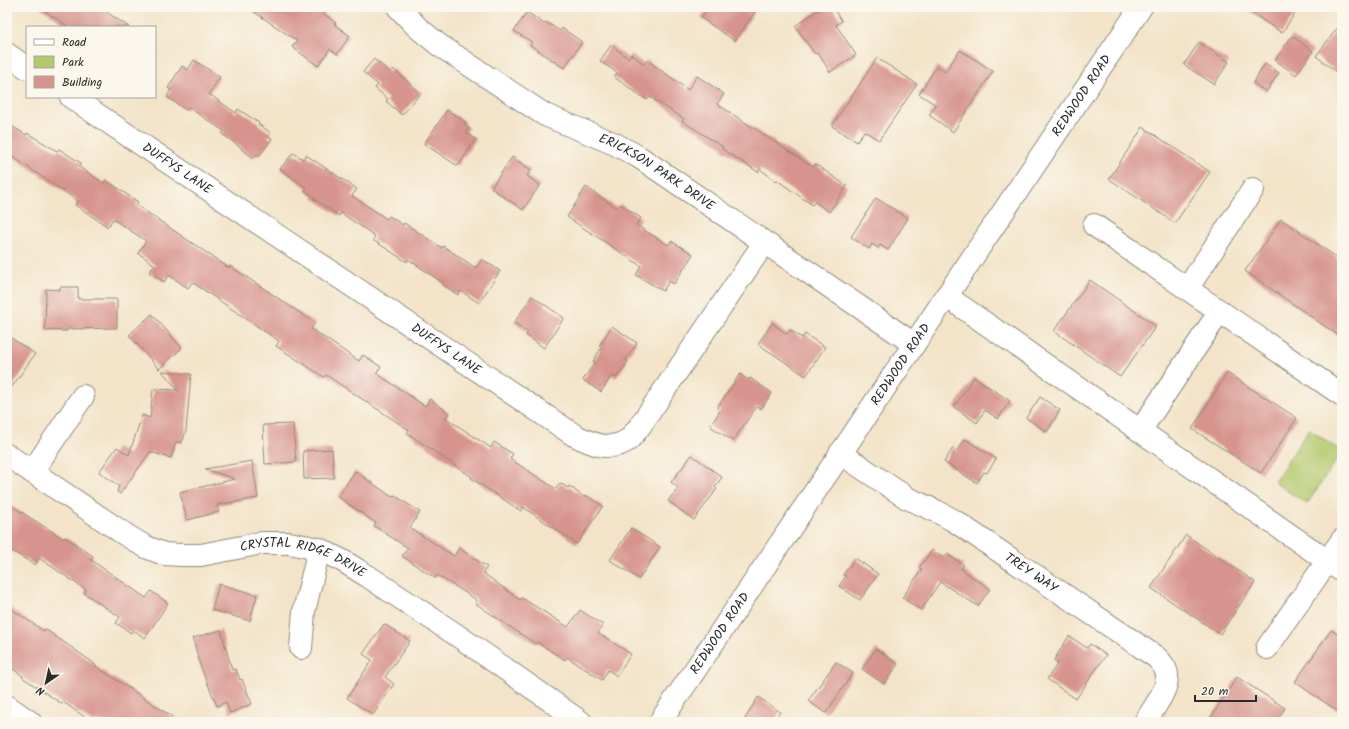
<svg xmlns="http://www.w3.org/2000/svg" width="1349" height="729" viewBox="0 0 1349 729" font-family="Kalam,sans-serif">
  <rect width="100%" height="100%" fill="#fbf7ec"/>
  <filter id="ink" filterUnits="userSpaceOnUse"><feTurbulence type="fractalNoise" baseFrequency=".025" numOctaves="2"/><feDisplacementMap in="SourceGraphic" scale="8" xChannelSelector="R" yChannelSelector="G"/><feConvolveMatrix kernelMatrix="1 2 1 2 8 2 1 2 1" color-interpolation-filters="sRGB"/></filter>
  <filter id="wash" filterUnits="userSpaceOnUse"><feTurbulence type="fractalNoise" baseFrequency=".012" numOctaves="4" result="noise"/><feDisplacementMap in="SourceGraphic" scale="16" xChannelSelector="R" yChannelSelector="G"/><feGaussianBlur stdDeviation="0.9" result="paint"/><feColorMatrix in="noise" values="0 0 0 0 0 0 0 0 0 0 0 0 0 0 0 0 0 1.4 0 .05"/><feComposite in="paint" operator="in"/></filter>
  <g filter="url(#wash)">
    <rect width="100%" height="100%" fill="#f3e4c9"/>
    <!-- green -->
    <path fill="#b3c96d" stroke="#6f7a4c" d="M 1309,429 L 1342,452 L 1307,504 L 1274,482 Z"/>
    <g id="blocks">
      <!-- building -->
      <path fill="#d7948e" d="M 39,7 L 99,7 L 129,27 L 69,27 Z
        M 247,7 L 315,7 L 336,23 L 334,24 L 350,36 L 337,54 L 330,49 L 318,66 L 292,47 L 297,41 Z
        M 708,7 L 758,7 L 735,41 L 701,18 Z
        M 822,7 L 832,7 L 842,21 L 836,25 L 856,55 L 830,72 L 818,53 L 815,54 L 795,26 Z
        M 1243,7 L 1299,7 L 1282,33 Z
        M 527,12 L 544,24 L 546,22 L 560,31 L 562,28 L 582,42 L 564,68 L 530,45 L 532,42 L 514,31 Z
        M 1342,22 L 1342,76 L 1316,56 Z
        M 1292,36 L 1313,51 L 1296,75 L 1275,60 Z
        M 1199,42 L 1229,62 L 1214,84 L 1184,65 Z
        M 611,45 L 628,58 L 631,54 L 644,64 L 647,60 L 688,90 L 697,76 L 724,94 L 717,104 L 813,167 L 815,164 L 847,186 L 829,212 L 815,202 L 812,205 L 777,180 L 776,181 L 760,169 L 758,172 L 722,149 L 723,147 L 682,121 L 684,119 L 650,97 L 647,100 L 614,77 L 617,73 L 600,61 Z
        M 960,50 L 993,71 L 953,132 L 929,115 L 936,105 L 919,94 L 937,66 L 945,72 Z
        M 877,58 L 917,84 L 879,140 L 864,131 L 857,142 L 832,126 Z
        M 374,59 L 390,72 L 393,69 L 421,93 L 402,115 L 386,101 L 388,99 L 375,88 L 378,85 L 363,72 Z
        M 194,60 L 220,77 L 209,94 L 236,113 L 238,109 L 259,123 L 258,124 L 271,133 L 268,137 L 272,139 L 259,156 L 257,154 L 254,158 L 241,149 L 242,148 L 222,134 L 224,131 L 188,107 L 186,110 L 167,97 L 171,90 L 168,88 L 182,66 L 188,70 Z
        M 1265,64 L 1279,73 L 1266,92 L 1253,83 Z
        M 447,110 L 466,122 L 464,124 L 469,128 L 466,133 L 476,139 L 458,166 L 424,144 Z
        M 7,123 L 26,135 L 27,133 L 57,151 L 59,149 L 81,163 L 79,167 L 104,183 L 106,180 L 138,202 L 136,205 L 229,268 L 230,266 L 315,323 L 311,329 L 359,361 L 363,355 L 381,367 L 376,373 L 425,406 L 430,399 L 449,413 L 446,418 L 491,448 L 494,442 L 513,454 L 510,459 L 556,489 L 560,483 L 568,488 L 569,486 L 584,497 L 586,495 L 603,506 L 577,544 L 523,507 L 521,511 L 471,478 L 472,477 L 407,433 L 409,430 L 326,375 L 324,377 L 276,346 L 279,341 L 192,282 L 188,288 L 169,275 L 164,282 L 149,272 L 155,265 L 138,253 L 146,241 L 113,219 L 108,227 L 75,205 L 78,201 L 7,153 Z
        M 1143,127 L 1210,172 L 1175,223 L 1109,179 Z
        M 293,153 L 303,159 L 306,155 L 357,189 L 352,196 L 387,219 L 389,216 L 403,225 L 404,223 L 442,248 L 443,246 L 476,268 L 482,259 L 500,271 L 479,303 L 461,291 L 458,295 L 443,285 L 443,283 L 408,259 L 407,262 L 373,240 L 375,236 L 341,213 L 339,216 L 313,198 L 314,197 L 305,191 L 307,188 L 280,169 Z
        M 512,157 L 531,170 L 527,176 L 540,185 L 523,210 L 491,188 Z
        M 586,187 L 617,208 L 620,204 L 641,218 L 636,225 L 668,245 L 671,241 L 693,254 L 674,284 L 669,281 L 663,291 L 636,275 L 641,266 L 567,217 Z
        M 876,198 L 908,218 L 888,250 L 880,245 L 878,248 L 872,244 L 869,249 L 851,237 Z
        M 1281,219 L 1342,261 L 1342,338 L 1245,271 Z
        M 1090,280 L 1156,326 L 1120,377 L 1054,331 Z
        M 60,287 L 78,287 L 78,299 L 117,299 L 117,328 L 67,329 L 67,331 L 45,330 L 46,289 L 60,290 Z
        M 532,296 L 564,318 L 544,348 L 526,335 L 528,332 L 514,323 Z
        M 152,314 L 182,348 L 159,369 L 129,335 Z
        M 772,323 L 787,334 L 790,330 L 802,338 L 805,334 L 825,347 L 806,376 L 758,344 Z
        M 612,326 L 637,343 L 625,360 L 628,361 L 616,378 L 612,375 L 601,392 L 583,380 L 595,362 L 593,361 L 602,347 L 599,346 Z
        M 7,335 L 35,354 L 7,394 Z
        M 162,371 L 191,374 L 186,431 L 182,443 L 176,442 L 171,458 L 150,452 L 120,494 L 117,492 L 119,486 L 99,472 L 117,447 L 129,455 L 142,415 L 150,418 L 153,389 L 178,390 Z
        M 1227,373 L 1297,418 L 1261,473 L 1192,429 Z
        M 740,374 L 748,380 L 750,378 L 772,393 L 761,409 L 757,406 L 733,441 L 710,426 L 720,411 L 717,408 Z
        M 974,377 L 1010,401 L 998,419 L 985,410 L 977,423 L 954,407 Z
        M 1040,397 L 1060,410 L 1047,432 L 1026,418 Z
        M 293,424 L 296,462 L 265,464 L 263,425 Z
        M 965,439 L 996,459 L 987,473 L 984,472 L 977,483 L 944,462 L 953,448 L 957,451 Z
        M 332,449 L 334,478 L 304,479 L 303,451 Z
        M 692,455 L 722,477 L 715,487 L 717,489 L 694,520 L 668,501 L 678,488 L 671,482 Z
        M 252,461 L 258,498 L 217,505 L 219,512 L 187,520 L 180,492 L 235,479 L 205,469 Z
        M 355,471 L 392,497 L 394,495 L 420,512 L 410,528 L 454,556 L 459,548 L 487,567 L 483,573 L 520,600 L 522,598 L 568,627 L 580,610 L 603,625 L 598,633 L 631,654 L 617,676 L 608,670 L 602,680 L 567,657 L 565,660 L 537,642 L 536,644 L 510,627 L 475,603 L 477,600 L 437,575 L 435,578 L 402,556 L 408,548 L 374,526 L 376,523 L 338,497 Z
        M 7,503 L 64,539 L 65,537 L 93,556 L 91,560 L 146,598 L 151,591 L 168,603 L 145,638 L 133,630 L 131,633 L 116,623 L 120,617 L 84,593 L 86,590 L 39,558 L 35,565 L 7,548 Z
        M 631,528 L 660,547 L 639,579 L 610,560 Z
        M 1186,535 L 1255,582 L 1220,634 L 1151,588 Z
        M 932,550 L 944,558 L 947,554 L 964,565 L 961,569 L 990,589 L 978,606 L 940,582 L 921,610 L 902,598 L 922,569 L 919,568 Z
        M 855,558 L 878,574 L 860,600 L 839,586 L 846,576 L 843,575 Z
        M 219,584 L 257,595 L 250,621 L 212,610 Z
        M 7,606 L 44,631 L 45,629 L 95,664 L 94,665 L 180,722 L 92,722 L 63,702 L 62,704 L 22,677 L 23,676 L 7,665 Z
        M 384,624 L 410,641 L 385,677 L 394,684 L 373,715 L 347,698 L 372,660 L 363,654 Z
        M 221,630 L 232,670 L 236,669 L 240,680 L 242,679 L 252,704 L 230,713 L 226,702 L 217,706 L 200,665 L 193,638 Z
        M 1331,630 L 1342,637 L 1342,714 L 1295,682 Z
        M 1069,636 L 1087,648 L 1090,644 L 1106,655 L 1076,699 L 1047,679 L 1058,663 L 1054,660 Z
        M 876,649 L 898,664 L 884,684 L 862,669 Z
        M 836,662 L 853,673 L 826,713 L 808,701 Z
        M 1237,677 L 1285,708 L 1276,722 L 1208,722 Z
        M 758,697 L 780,712 L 773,722 L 743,722 Z"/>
    </g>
  </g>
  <g filter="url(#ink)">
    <use href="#blocks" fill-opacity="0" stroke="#8f887a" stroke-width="1"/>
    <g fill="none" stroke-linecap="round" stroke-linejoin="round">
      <!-- minor casing -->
      <g stroke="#8f887a" stroke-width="24">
        <g id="minor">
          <path id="s1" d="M 398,7 L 417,27 L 439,45 L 545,115 L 615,144 L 639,157 L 914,344"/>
          <path d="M 7,54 L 27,68"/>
          <path id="s2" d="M 71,97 L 574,435 C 592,444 610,452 628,440 C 632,437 636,431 640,426 L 764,243"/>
          <path d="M 1094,225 L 1342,395"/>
          <path d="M 1187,289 L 1253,189"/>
          <path d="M 946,296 L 1342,571"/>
          <path d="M 1140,431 L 1220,311"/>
          <path id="s3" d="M 840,453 L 907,498 L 936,511 L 953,520 L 1156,657 C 1161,662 1167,668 1167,676 C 1168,691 1152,710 1145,722"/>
          <path id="s4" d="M 7,455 L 126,535 L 146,547 L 164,554 L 181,555 L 201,555 L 262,543 L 289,543 L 319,549 L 343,561 L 369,577 L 461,638 L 581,722"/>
          <path d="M 32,472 L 83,396"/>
          <path d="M 301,648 L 304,611 L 319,549"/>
          <path d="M 1267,648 L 1342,540"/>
          <path d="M 7,706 L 30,722"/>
        </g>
      </g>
      <!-- major casing -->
      <g stroke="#8f887a" stroke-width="24">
        <g id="major">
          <path id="s5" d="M 660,722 L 1141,7"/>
        </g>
      </g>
      <!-- minor -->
      <use href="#minor" stroke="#fff" stroke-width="22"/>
      <!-- major -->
      <use href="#major" stroke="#fff" stroke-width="22"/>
    </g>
  </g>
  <g text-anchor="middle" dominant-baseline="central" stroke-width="4" stroke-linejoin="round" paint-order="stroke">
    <!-- street labels -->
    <g font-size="13" fill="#2b2b2b" stroke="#fbf7ec">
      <text stroke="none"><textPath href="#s5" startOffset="755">REDWOOD ROAD</textPath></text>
      <text stroke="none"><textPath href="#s2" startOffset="128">DUFFYS LANE</textPath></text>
      <text stroke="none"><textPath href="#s1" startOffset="309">ERICKSON PARK DRIVE</textPath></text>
      <text stroke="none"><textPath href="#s2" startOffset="452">DUFFYS LANE</textPath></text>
      <text stroke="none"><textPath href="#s5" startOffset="431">REDWOOD ROAD</textPath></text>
      <text stroke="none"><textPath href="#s4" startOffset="329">CRYSTAL RIDGE DRIVE</textPath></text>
      <text stroke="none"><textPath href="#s3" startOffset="226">TREY WAY</textPath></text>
      <text stroke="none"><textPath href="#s5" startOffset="107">REDWOOD ROAD</textPath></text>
    </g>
  </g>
  <!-- margin -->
  <rect width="1349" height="729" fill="none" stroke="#fbf7ec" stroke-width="24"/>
  <!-- legend -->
  <rect x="26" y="26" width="130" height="72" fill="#fbf7ec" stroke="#a8a59f"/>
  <rect x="34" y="39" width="20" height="6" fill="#ffffff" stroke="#a8a59f"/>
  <text x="62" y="46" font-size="12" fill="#2b2b2b">Road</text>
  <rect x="34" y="56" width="20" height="12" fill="#b3c96d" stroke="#a8a59f"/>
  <text x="62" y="66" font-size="12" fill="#2b2b2b">Park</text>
  <rect x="34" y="76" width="20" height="12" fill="#d7948e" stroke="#a8a59f"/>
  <text x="62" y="86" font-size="12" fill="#2b2b2b">Building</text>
  <!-- north arrow -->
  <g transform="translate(46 683) rotate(214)" stroke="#fbf7ec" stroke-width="3" paint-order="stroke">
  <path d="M0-3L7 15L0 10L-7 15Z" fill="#2b2b2b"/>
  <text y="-6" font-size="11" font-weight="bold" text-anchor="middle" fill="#2b2b2b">N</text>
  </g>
  <!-- scale -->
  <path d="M1195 695v6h61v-6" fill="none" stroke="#2b2b2b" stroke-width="2"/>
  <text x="1201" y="695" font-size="12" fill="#2b2b2b" stroke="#fbf7ec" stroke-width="3" paint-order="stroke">20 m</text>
</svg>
